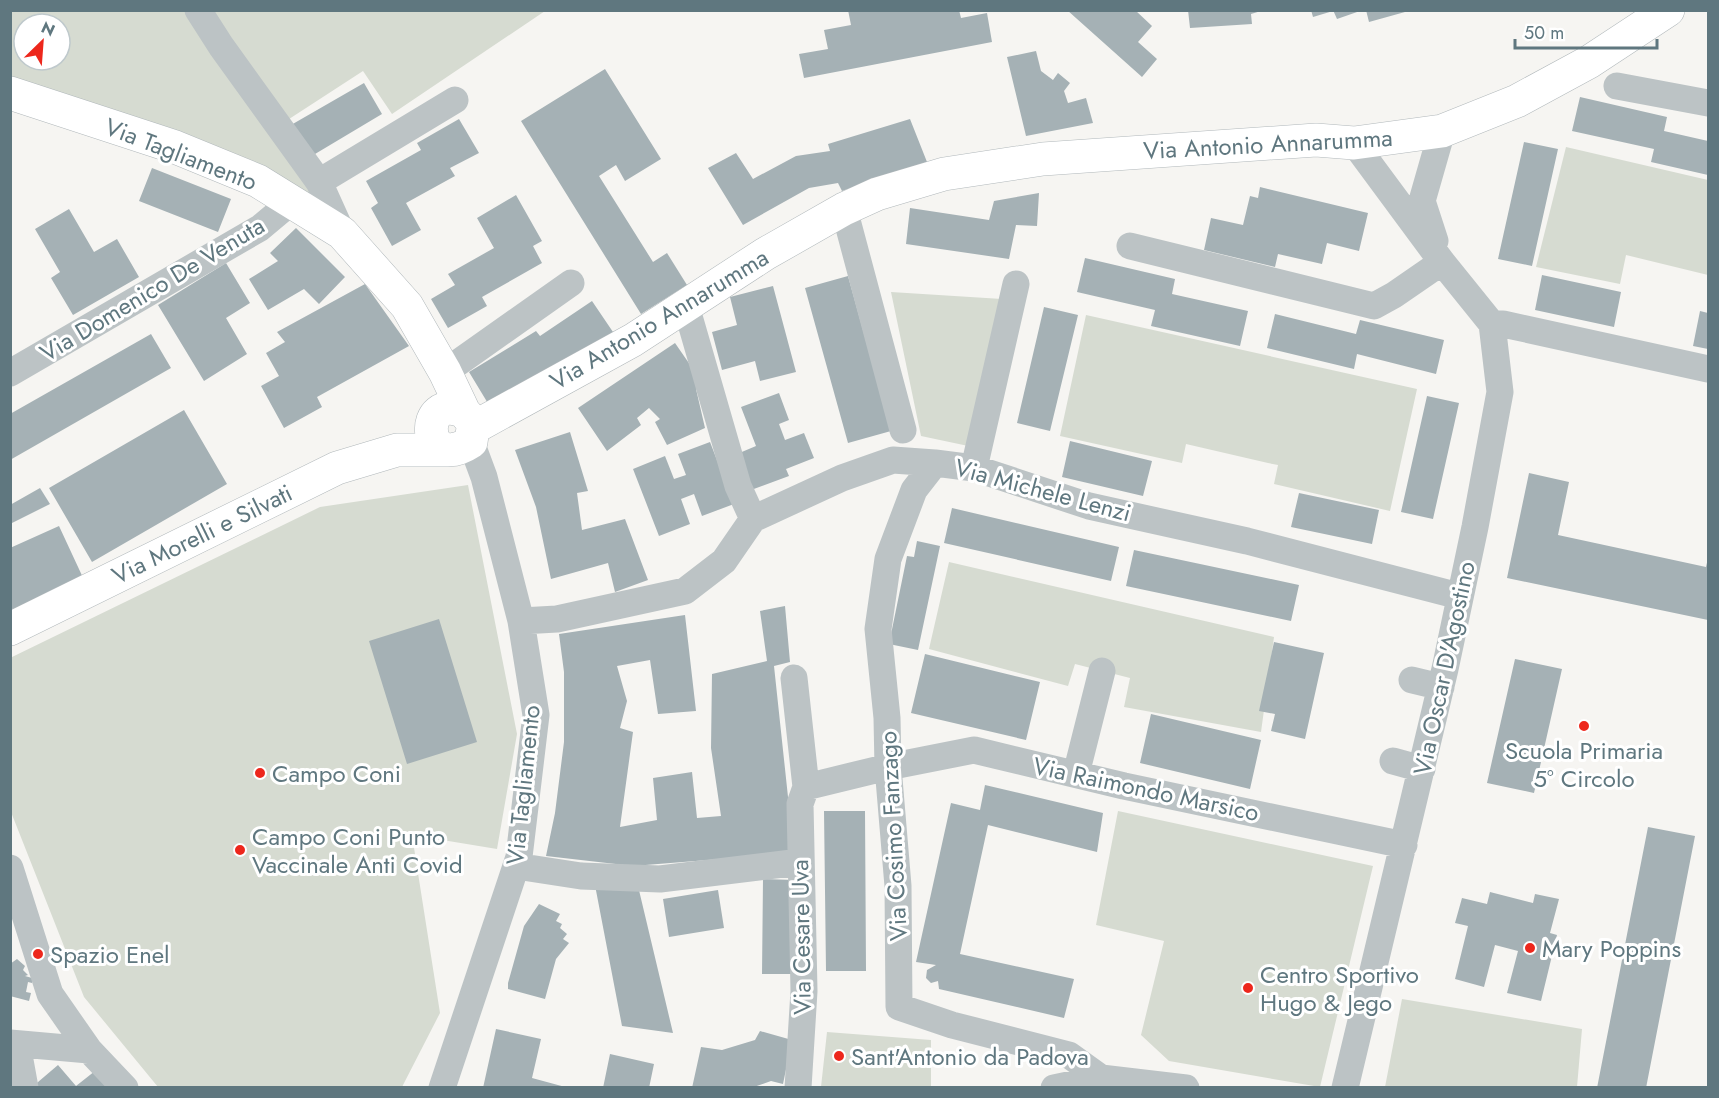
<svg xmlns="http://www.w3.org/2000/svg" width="1719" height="1098" viewBox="0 0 1719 1098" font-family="Jost,sans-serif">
  <rect width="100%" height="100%" fill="#f6f5f2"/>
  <!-- green -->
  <path fill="#d6dbd1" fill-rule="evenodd" d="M 11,11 L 545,11 L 392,114 L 363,71 L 286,121 L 328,215 L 11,82 ZM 24,24 L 60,24 L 60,60 L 24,60 Z
    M 1566,147 L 1708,180 L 1708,275 L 1626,255 L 1620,284 L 1536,267 Z
    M 891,292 L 1002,299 L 973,447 L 921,436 Z
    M 1086,315 L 1417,389 L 1390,511 L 1274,484 L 1278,465 L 1268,463 L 1186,444 L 1182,463 L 1060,436 Z
    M 468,485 L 517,734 L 497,849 L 412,835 L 440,1013 L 402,1087 L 158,1087 L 84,997 L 11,812 L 10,658 L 320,507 Z
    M 949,562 L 1274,637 L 1261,732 L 1124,707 L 1130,678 L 1075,664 L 1068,686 L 929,649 Z
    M 1118,811 L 1373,866 L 1320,1087 L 1169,1061 L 1141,1035 L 1164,941 L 1096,925 Z
    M 1402,999 L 1582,1029 L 1577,1087 L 1385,1087 Z
    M 827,1032 L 931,1040 L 931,1087 L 821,1087 Z"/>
  <!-- building -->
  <path fill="#a5b1b5" d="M 848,10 L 959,10 L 961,18 L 987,13 L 992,42 L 804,78 L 799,54 L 828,49 L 824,30 L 851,25 Z
    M 1067,10 L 1135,10 L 1152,26 L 1138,42 L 1157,59 L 1142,77 Z
    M 1188,10 L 1261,10 L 1261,11 L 1251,14 L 1252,24 L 1190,28 Z
    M 1311,10 L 1333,10 L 1333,11 L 1313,17 Z
    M 1333,10 L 1360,10 L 1360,11 L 1337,19 Z
    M 1366,10 L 1404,10 L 1405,12 L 1369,22 Z
    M 1036,51 L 1041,71 L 1053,80 L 1058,73 L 1070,83 L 1064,91 L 1068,103 L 1086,98 L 1093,123 L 1026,136 L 1007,57 Z
    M 605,69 L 661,159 L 625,181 L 616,165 L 599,176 L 653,262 L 667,253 L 687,285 L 641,314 L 521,121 Z
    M 364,83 L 382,114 L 310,157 L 291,125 Z
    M 1580,97 L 1667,117 L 1664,131 L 1708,141 L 1708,175 L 1651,162 L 1654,149 L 1572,131 Z
    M 459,119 L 479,153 L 450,168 L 455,176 L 406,203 L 421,230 L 392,246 L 371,208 L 378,203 L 366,181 L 421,150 L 417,143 Z
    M 910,119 L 927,162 L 842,191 L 838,183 L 809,188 L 743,225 L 708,168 L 736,153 L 753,179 L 796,156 L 830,151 L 828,144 Z
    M 1524,142 L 1558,149 L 1532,266 L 1498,259 Z
    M 152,168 L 231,199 L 218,232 L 139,201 Z
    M 1260,187 L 1368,213 L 1359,251 L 1327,243 L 1322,264 L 1278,254 L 1275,267 L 1204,250 L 1211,218 L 1243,225 L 1250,196 L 1258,198 Z
    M 1039,193 L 1037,226 L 1016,225 L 1009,259 L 906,244 L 910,208 L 989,220 L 994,201 Z
    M 516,195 L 542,241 L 533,246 L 542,263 L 482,297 L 487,306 L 448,328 L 431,299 L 455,285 L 448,274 L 494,248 L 477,218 Z
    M 69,209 L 94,252 L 117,239 L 139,277 L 73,315 L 51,278 L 60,272 L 35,229 Z
    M 296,228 L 345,277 L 319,304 L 304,289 L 268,310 L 249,279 L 278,261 L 270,253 Z
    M 1085,258 L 1175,279 L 1172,294 L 1248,311 L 1240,346 L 1151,326 L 1155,310 L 1077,292 Z
    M 226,263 L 250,303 L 226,318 L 247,354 L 204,381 L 158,305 Z
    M 1542,275 L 1621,292 L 1614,327 L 1535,310 Z
    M 848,276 L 891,431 L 848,443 L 805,288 Z
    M 365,284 L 409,346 L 317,397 L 322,407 L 284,428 L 261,386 L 279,376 L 266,353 L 285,342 L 277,332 Z
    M 773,286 L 796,372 L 760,381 L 755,361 L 722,370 L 712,332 L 737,325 L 730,297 Z
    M 592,301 L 613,332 L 492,410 L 469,372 L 536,331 L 540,336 Z
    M 1044,307 L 1078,315 L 1050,431 L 1017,423 Z
    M 1700,311 L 1708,313 L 1708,349 L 1693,346 Z
    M 1275,314 L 1356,334 L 1360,320 L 1444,340 L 1436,374 L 1357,354 L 1354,369 L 1267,348 Z
    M 151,334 L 171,368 L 10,460 L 10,414 Z
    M 675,343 L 704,385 L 696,389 L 705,428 L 667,445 L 655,422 L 660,419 L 649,408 L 637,418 L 641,425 L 607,451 L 578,408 Z
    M 779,393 L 789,420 L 779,424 L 785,440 L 804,433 L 814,458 L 786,469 L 789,476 L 751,490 L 737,454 L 756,446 L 741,407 Z
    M 1427,396 L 1459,403 L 1433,519 L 1401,512 Z
    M 184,410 L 227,484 L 92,562 L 49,488 Z
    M 570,432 L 588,491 L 577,493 L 582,530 L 625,519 L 648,580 L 615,592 L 608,563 L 551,579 L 536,507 L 515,450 Z
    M 1070,441 L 1152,461 L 1143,496 L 1062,477 Z
    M 710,442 L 734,504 L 702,516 L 694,494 L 681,499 L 690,524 L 659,536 L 633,469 L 665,456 L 674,479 L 686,475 L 678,454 Z
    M 1529,473 L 1569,482 L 1558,535 L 1706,567 L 1708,558 L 1708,620 L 1507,578 Z
    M 40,488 L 50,504 L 10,524 L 10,505 Z
    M 1299,493 L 1379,510 L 1372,544 L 1291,527 Z
    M 952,508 L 1119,547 L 1111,581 L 944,543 Z
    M 59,526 L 85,582 L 13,611 L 10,603 L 10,548 Z
    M 917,541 L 940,546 L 918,650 L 889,644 L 907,556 L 914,557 Z
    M 1134,550 L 1299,585 L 1291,621 L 1126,586 Z
    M 785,606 L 790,662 L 774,666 L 794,853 L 633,866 L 546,856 L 555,813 L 564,742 L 564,672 L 559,634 L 685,615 L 696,711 L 658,714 L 650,660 L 617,666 L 627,701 L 620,728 L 633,732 L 620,827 L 657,820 L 653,778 L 692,772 L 697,818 L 721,816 L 711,748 L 712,674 L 767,661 L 760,611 Z
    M 439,619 L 477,742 L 407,764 L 369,641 Z
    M 1274,642 L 1324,653 L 1305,739 L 1271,731 L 1275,714 L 1259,711 Z
    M 925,654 L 1040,682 L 1026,740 L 911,713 Z
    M 1515,659 L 1562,669 L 1534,793 L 1487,783 Z
    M 1151,714 L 1261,740 L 1250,789 L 1140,763 Z
    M 985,785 L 1103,813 L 1097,852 L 988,825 L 960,954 L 1074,979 L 1064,1018 L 939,989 L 938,981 L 931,983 L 926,978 L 927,970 L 936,965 L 916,962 L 951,803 L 980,810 Z
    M 824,811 L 865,811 L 866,971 L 826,971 Z
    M 1648,827 L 1695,836 L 1646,1088 L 1597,1088 Z
    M 763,879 L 794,880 L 793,974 L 762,974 Z
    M 594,880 L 638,886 L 673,1033 L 622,1026 Z
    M 718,890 L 724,928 L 669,937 L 663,899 Z
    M 1490,892 L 1533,903 L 1535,894 L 1559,899 L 1550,933 L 1557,935 L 1541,1001 L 1507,993 L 1518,951 L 1495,945 L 1484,987 L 1455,979 L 1468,926 L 1455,923 L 1462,898 L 1487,904 Z
    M 539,904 L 560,914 L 556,921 L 562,924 L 560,928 L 567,934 L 563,939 L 569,943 L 556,959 L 545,999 L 508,989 L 508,983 L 524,926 Z
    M 17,959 L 25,966 L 23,970 L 28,975 L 25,976 L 32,978 L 32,983 L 28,982 L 26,992 L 31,993 L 29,1001 L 10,996 L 10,964 Z
    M 496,1029 L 541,1039 L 532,1078 L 569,1088 L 483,1088 Z
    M 760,1031 L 792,1040 L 783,1084 L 771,1081 L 751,1088 L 692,1088 L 701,1047 L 722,1050 L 755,1040 Z
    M 610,1054 L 654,1064 L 649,1088 L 603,1088 Z
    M 58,1065 L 76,1086 L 95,1071 L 110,1088 L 31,1088 Z"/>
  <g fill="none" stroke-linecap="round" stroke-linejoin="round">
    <!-- major casing -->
    <g stroke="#b1b8bb" stroke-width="34">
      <path id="major" d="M 10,93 L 175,147 L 258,181 L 342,233 L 407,306 L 445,372 L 464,412 L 472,421 L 473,428 L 471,442 C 421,475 418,390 464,412
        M 473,428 L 633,340 L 765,254 L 844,209 L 877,194 L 944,174 L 1043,159 L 1316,140 L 1354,143 L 1442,131 L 1517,101 L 1589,62 L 1668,10
        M 10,629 L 337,468 L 397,450 L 448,450"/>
    </g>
    <!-- minor -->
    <path stroke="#bcc3c5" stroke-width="27" d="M 198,10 L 221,46 L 319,182 L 342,233
      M 1617,86 L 1708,103
      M 319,182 L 455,100
      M 844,209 L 903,430
      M 1435,241 L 1422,201 L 1442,131
      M 1130,246 L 1374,306 L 1394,295 L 1442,262
      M 686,306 L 738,486 L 753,519
      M 1492,324 L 1503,324 L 1708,369
      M 445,372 L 571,283
      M 10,373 L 260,228 L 291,202
      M 935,463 L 914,490 L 888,559 L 878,629 L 887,718 L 888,767 L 898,886 L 899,1007 L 952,1025 L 1069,1055 L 1101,1078
      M 974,468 L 1016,284
      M 521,621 L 557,619 L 685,591 L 724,561 L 753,519 L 842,478 L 893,460 L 935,463 L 974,468 L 1089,506 L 1247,541 L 1459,596
      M 794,678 L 806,787
      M 1412,680 L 1441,687
      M 1393,761 L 1422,769
      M 1076,774 L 1102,671
      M 516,866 L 581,876 L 660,879 L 800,862
      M 10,868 L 50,994 L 89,1050 L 125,1088
      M 10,1043 L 89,1050
      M 17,1044 L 25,1088
      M 442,1088 L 519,857 L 536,715 L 521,621 L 484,477 L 471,442
      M 798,1088 L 804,991 L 800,804 L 806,787 L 888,767 L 974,750 L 1124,786 L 1404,845
      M 1054,1088 L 1101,1078 L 1186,1088
      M 1345,1088 L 1445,669 L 1475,527 L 1500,392 L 1492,324 L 1442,262 L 1354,143"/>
    <!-- major -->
    <use href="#major" stroke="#fff" stroke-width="33"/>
  </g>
  <!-- markers -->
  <g fill="#ed271c" stroke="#fff" stroke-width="2">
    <circle cx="1584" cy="726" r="6"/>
    <circle cx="260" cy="773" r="6"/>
    <circle cx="240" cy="850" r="6"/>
    <circle cx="1530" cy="948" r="6"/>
    <circle cx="38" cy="954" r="6"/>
    <circle cx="1248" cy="988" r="6"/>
    <circle cx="839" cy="1056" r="6"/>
  </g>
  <g text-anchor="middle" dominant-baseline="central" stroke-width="6" stroke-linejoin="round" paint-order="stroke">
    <!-- street labels -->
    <g font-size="24" fill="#5f777f" stroke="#fff">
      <text transform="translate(1268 144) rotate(-3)">Via Antonio Annarumma</text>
      <text transform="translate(181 154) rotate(21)">Via Tagliamento</text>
      <text transform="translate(152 289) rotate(-31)">Via Domenico De Venuta</text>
      <text transform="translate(659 319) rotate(-31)">Via Antonio Annarumma</text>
      <text transform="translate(1043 490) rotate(15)">Via Michele Lenzi</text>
      <text transform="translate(202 534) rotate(-26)">Via Morelli e Silvati</text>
      <text transform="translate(1444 668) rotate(-78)">Via Oscar D'Agostino</text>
      <text transform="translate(523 785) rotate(-84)">Via Tagliamento</text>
      <text transform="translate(1146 789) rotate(12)">Via Raimondo Marsico</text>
      <text transform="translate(893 836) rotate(-93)">Via Cosimo Fanzago</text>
      <text transform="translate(801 937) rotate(-91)">Via Cesare Uva</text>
    </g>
    <!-- poi labels -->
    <g font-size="24" fill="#5f777f" stroke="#fff" text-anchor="start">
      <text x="1584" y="750" text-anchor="middle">Scuola Primaria<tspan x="1584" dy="28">5° Circolo</tspan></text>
      <text x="272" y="773">Campo Coni</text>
      <text x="252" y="836">Campo Coni Punto<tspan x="252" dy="28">Vaccinale Anti Covid</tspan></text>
      <text x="1542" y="948">Mary Poppins</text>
      <text x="50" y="954">Spazio Enel</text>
      <text x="1260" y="974">Centro Sportivo<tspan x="1260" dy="28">Hugo &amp; Jego</tspan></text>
      <text x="851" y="1056">Sant'Antonio da Padova</text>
    </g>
  </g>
  <!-- border -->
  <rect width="1719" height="1098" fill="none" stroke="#5f777f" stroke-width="24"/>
  <!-- north arrow -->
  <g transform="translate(42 42) rotate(25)"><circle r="28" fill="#ffffff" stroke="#bfc9cc" stroke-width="1.5"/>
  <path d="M0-4.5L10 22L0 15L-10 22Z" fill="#ed271c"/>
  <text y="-9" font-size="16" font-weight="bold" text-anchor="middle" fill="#5f777f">N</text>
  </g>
  <!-- scale -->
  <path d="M1515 39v9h142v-9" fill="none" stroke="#5f777f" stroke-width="3"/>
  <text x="1524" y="39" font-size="18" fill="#5f777f" stroke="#ffffff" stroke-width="4.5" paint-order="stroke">50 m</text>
</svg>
